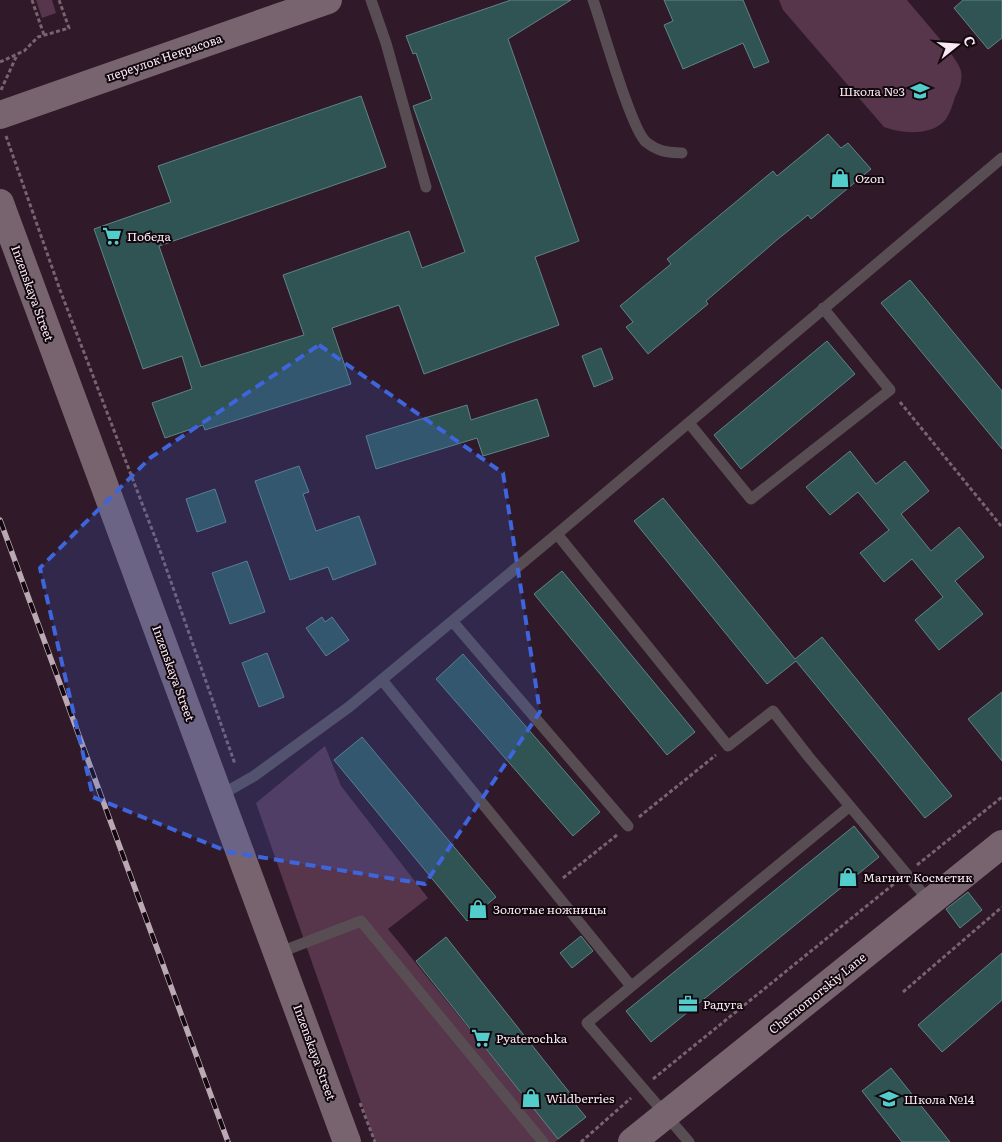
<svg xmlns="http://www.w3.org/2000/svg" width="1002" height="1142" viewBox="0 0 1002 1142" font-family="Literata,serif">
  <rect width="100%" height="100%" fill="#301928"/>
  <!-- green -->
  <path fill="#57354a" d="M 36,0 L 52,0 L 56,13 L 42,18 Z
    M 779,0 L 907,0 C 918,14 958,57 961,71 C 963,80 959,90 955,97 C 953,104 950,113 946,119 C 933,136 902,134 884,127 L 783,10 Z
    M 325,746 L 341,786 L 428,898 L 388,929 L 559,1139 L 555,1142 L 375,1142 L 256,803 Z"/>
  <!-- building -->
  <path fill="#305453" stroke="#5f8584" d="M 511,0 L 571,0 L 508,39 L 579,241 L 535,257 L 559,325 L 424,374 L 399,305 L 332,328 L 351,384 L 205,430 L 203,425 L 165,438 L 152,403 L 192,389 L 182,356 L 143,369 L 94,229 L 171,202 L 158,166 L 361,96 L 386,167 L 159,246 L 201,367 L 304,335 L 283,275 L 409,231 L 422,268 L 465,252 L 413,106 L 432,99 L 416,53 L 413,54 L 406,36 Z
    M 664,0 L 743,0 L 769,62 L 754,68 L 743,43 L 683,69 L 664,25 L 673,21 Z
    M 963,0 L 1002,0 L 1002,38 L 988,49 L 954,8 Z
    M 828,134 L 841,148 L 848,143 L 871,169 L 811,219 L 808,215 L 778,239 L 706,301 L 708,304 L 648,354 L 626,327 L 633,322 L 620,306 L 671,264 L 667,259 L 773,171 L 777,176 Z
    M 910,280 L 1002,391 L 1002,449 L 881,303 Z
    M 827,341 L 855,374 L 741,469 L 714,435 Z
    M 601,348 L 613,379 L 594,387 L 582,356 Z
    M 537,399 L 549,436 L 483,456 L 477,438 L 376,469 L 366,436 L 467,405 L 471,420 Z
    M 850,451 L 876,484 L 905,461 L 929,491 L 901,514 L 931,551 L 959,527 L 984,557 L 955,581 L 983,614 L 939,650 L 915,620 L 943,597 L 912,559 L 884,582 L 860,553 L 889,530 L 858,492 L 830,515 L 806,487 Z
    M 299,466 L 309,492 L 303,494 L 316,531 L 359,516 L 376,564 L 333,580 L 328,567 L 290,580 L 255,481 Z
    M 215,489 L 226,522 L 197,532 L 186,499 Z
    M 663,498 L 795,659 L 822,637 L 952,796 L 925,818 L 796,661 L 767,684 L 634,521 Z
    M 247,561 L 265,612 L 230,624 L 212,573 Z
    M 562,571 L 695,732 L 667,755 L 534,594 Z
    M 322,617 L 325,622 L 332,617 L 349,640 L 326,656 L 306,628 Z
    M 267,653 L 284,697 L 259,707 L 242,663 Z
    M 463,654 L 600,812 L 573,836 L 436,679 Z
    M 1002,692 L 1002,761 L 968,719 Z
    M 362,737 L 496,897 L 467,921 L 334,760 Z
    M 854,826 L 879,857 L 651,1042 L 626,1011 Z
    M 968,892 L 982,910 L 960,928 L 946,909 Z
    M 581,936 L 593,951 L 572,968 L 560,953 Z
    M 446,937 L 577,1102 L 575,1104 L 586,1117 L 558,1139 L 416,961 Z
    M 1002,953 L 1002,1000 L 942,1052 L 918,1025 Z
    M 891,1068 L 950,1142 L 902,1142 L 862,1091 Z"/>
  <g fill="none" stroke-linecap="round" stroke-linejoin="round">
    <!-- path -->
    <path stroke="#786370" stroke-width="3" stroke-dasharray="4 2.5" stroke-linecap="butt" d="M 32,0 L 44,35
      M 0,62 L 24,51 L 38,37 L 69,28 L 59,0
      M 1,90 L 17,55
      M 6,136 L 60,290 L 158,545 L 235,764
      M 900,402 L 1002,527
      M 639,817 L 716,755
      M 917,865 L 1002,797
      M 563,878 L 617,835
      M 903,992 L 1002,907
      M 653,1079 L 895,883
      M 360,1103 L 375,1142
      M 581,1142 L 631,1098"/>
    <!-- lane -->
    <path stroke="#584d53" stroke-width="11" d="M 371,0 L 386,43 L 426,187
      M 593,0 C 602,25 631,129 646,142 C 659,152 666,152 682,153
      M 689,423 L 751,499 L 890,390 L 823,308
      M 557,534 L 728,746 L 773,711 L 808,756 L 930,902
      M 453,622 L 628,826
      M 382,680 L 631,986
      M 219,796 L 254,776 L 349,707 L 557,534 L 1002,158
      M 278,953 L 361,921 L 543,1142
      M 689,1142 L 587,1023 L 850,806"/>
    <!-- secondary -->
    <path stroke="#77646f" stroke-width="28" d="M 0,115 L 328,0
      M 0,203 L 347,1142
      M 632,1142 L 1002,844"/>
    <!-- rail casing -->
    <g stroke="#baa8b2" stroke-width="5.5">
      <path id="rail" d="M 0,520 L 228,1142"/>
    </g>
    <!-- rail -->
    <use href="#rail" stroke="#12080e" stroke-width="4" stroke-dasharray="11" stroke-linecap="butt"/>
  </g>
  <!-- marked area -->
  <path fill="#3e65dc" fill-opacity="0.2" stroke="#3e65dc" stroke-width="4" stroke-dasharray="10 6" stroke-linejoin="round" d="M 319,345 L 503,473 L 540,712 L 425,884 L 229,852 L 93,797 L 40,568 L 150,458 Z"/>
  <!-- icons -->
  <defs>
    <g id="school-bare" transform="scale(1.5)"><path d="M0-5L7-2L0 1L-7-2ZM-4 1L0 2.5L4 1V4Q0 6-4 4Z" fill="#53cdcb" stroke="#12080e" stroke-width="2.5" paint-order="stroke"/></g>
    <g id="shop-bare" transform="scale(1.5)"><path d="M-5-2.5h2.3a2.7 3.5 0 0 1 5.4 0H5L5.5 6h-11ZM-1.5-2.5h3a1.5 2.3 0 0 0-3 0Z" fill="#53cdcb" stroke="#12080e" stroke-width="2.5" paint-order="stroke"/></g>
    <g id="supermarket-bare" transform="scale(1.5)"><path d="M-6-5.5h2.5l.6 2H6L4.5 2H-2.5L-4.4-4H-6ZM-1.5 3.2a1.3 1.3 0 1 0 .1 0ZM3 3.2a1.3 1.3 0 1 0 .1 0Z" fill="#53cdcb" stroke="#12080e" stroke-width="2.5" paint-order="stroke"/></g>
    <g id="office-bare" transform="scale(1.5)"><path d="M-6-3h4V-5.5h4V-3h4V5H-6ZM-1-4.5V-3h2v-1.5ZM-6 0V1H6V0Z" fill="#53cdcb" stroke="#12080e" stroke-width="2.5" paint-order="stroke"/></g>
  </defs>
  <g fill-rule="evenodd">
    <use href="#school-bare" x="920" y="91"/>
    <use href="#shop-bare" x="840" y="178"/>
    <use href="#supermarket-bare" x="112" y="236"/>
    <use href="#shop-bare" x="848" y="877"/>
    <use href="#shop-bare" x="478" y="909"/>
    <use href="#office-bare" x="688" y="1004"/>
    <use href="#supermarket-bare" x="481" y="1038"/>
    <use href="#shop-bare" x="531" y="1098"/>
    <use href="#school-bare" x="889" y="1099"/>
  </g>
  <g text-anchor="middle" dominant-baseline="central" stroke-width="4" stroke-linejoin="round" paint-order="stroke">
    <!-- street labels -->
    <g font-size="12" fill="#fae9f2" stroke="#12080e">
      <text transform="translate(164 57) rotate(-19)">переулок Некрасова</text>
      <text transform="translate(33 293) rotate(70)">Inzenskaya Street</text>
      <text transform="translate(174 673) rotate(70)">Inzenskaya Street</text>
      <text transform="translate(817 993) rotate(-39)">Chernomorskiy Lane</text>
      <text transform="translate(315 1052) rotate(70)">Inzenskaya Street</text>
    </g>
    <!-- poi labels -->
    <g font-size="12" fill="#fae9f2" stroke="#12080e" text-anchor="start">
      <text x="905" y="91" text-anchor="end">Школа №3</text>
      <text x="855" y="178">Ozon</text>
      <text x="127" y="236">Победа</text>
      <text x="863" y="877">Магнит Косметик</text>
      <text x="493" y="909">Золотые ножницы</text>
      <text x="703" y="1004">Радуга</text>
      <text x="496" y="1038">Pyaterochka</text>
      <text x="546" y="1098">Wildberries</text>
      <text x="904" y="1099">Школа №14</text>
    </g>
  </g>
  <!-- north arrow -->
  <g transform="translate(957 45) rotate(73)" stroke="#12080e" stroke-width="4" paint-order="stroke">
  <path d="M0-4L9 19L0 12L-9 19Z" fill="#fae9f2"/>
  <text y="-8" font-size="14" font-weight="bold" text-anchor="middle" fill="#fae9f2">С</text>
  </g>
</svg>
